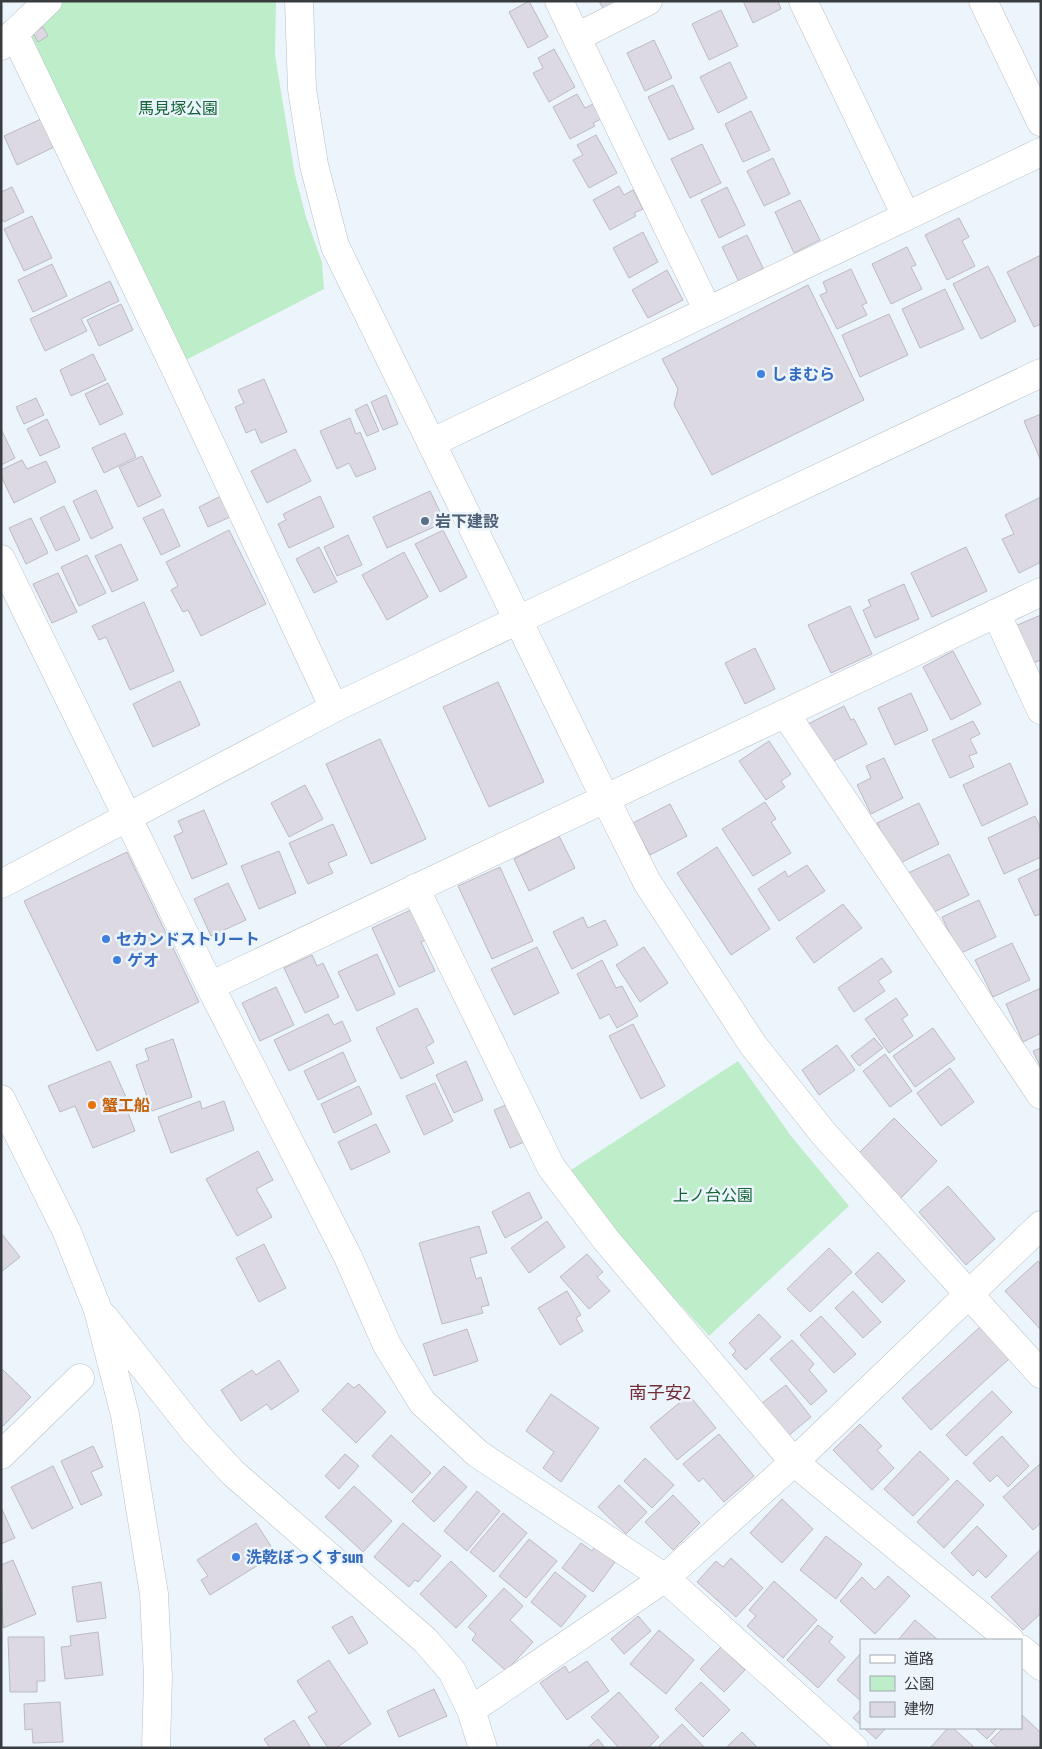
<svg xmlns="http://www.w3.org/2000/svg" width="1042" height="1749" viewBox="0 0 1042 1749" font-family="'Asap Condensed','Noto Sans JP',sans-serif">
  <rect width="100%" height="100%" fill="#ecf4fc"/>
  <!-- green -->
  <path fill="#beeec9" d="M 58,1 L 276,1 L 275,55 L 282,98 L 295,175 L 306,217 L 322,262 L 324,289 L 182,362 L 31,37 L 35,24 Z
    M 738,1061 L 791,1136 L 849,1206 L 709,1336 L 635,1255 L 571,1170 Z"/>
  <!-- building -->
  <path fill="#dcd9e3" stroke="#bcbac3" d="M 529,1 L 548,37 L 528,48 L 509,12 Z
    M 599,1 L 634,1 L 607,16 Z
    M 743,1 L 778,1 L 781,9 L 753,23 Z
    M 721,10 L 738,46 L 709,60 L 692,24 Z
    M 43,27 L 48,36 L 38,42 L 33,33 Z
    M 654,40 L 672,78 L 645,91 L 627,53 Z
    M 554,49 L 575,87 L 549,102 L 533,73 L 543,68 L 538,58 Z
    M 730,62 L 747,98 L 718,113 L 700,77 Z
    M 673,85 L 694,129 L 669,140 L 648,97 Z
    M 577,94 L 585,108 L 593,104 L 601,119 L 593,123 L 595,126 L 570,139 L 553,107 Z
    M 751,111 L 770,150 L 743,162 L 725,124 Z
    M 41,119 L 54,147 L 17,165 L 4,136 Z
    M 596,135 L 617,173 L 589,188 L 573,160 L 583,155 L 577,145 Z
    M 702,144 L 721,183 L 690,198 L 671,159 Z
    M 773,158 L 790,194 L 764,206 L 747,171 Z
    M 619,186 L 624,195 L 633,190 L 643,209 L 634,213 L 636,216 L 610,230 L 593,200 Z
    M 12,187 L 24,212 L 4,222 L 1,217 L 1,192 Z
    M 727,187 L 745,225 L 719,238 L 701,200 Z
    M 800,200 L 820,240 L 794,253 L 775,212 Z
    M 32,216 L 52,258 L 24,271 L 4,229 Z
    M 959,218 L 969,237 L 962,241 L 975,266 L 947,280 L 925,235 Z
    M 643,232 L 658,262 L 629,278 L 613,248 Z
    M 747,235 L 764,270 L 739,282 L 722,247 Z
    M 907,247 L 916,265 L 911,267 L 922,289 L 891,304 L 872,264 Z
    M 1041,255 L 1041,324 L 1034,327 L 1007,272 Z
    M 52,264 L 67,296 L 33,312 L 18,280 Z
    M 988,266 L 1016,321 L 981,339 L 953,284 Z
    M 851,269 L 867,303 L 862,305 L 867,315 L 837,329 L 820,295 L 827,292 L 823,282 Z
    M 667,270 L 683,300 L 648,318 L 632,290 Z
    M 110,281 L 119,301 L 81,319 L 87,331 L 45,351 L 30,319 Z
    M 808,285 L 864,400 L 712,475 L 674,405 L 678,389 L 662,359 Z
    M 945,289 L 964,329 L 920,348 L 902,309 Z
    M 121,304 L 133,330 L 99,346 L 87,320 Z
    M 889,314 L 908,355 L 860,377 L 842,335 Z
    M 93,354 L 106,380 L 71,396 L 60,370 Z
    M 264,379 L 287,432 L 261,443 L 255,429 L 246,433 L 235,407 L 244,403 L 238,390 Z
    M 108,383 L 123,414 L 100,425 L 85,394 Z
    M 386,395 L 398,424 L 383,430 L 371,402 Z
    M 36,398 L 44,415 L 24,424 L 16,407 Z
    M 367,404 L 379,431 L 367,436 L 355,410 Z
    M 1041,414 L 1041,461 L 1024,421 Z
    M 350,418 L 356,434 L 360,432 L 376,469 L 356,477 L 349,463 L 337,469 L 320,431 Z
    M 47,419 L 60,447 L 40,456 L 27,429 Z
    M 1,429 L 15,458 L 1,465 Z
    M 125,433 L 136,457 L 104,473 L 92,448 Z
    M 295,449 L 311,481 L 267,503 L 251,471 Z
    M 142,456 L 161,496 L 138,507 L 119,467 Z
    M 22,460 L 27,469 L 46,461 L 56,482 L 14,503 L 1,476 L 1,470 Z
    M 96,490 L 113,528 L 91,539 L 73,501 Z
    M 430,491 L 445,522 L 387,548 L 373,517 Z
    M 221,496 L 230,517 L 208,527 L 199,507 Z
    M 320,496 L 334,527 L 289,548 L 278,524 L 286,520 L 283,514 Z
    M 1041,497 L 1041,562 L 1019,573 L 1002,539 L 1014,534 L 1005,515 Z
    M 64,506 L 80,540 L 56,551 L 40,518 Z
    M 163,509 L 180,546 L 161,555 L 143,518 Z
    M 31,518 L 48,553 L 26,564 L 9,528 Z
    M 229,530 L 266,604 L 201,636 L 188,610 L 183,612 L 171,590 L 178,586 L 166,562 Z
    M 443,530 L 467,577 L 440,592 L 415,544 Z
    M 348,535 L 362,565 L 337,576 L 324,547 Z
    M 121,544 L 138,580 L 112,592 L 95,556 Z
    M 319,547 L 337,582 L 314,593 L 296,559 Z
    M 966,547 L 987,591 L 932,617 L 911,573 Z
    M 404,552 L 428,597 L 387,620 L 362,575 Z
    M 87,555 L 106,593 L 79,606 L 61,567 Z
    M 58,573 L 77,612 L 52,623 L 33,584 Z
    M 904,584 L 919,619 L 875,638 L 863,610 L 871,606 L 868,600 Z
    M 144,602 L 174,671 L 130,690 L 106,637 L 99,640 L 92,626 Z
    M 850,606 L 872,654 L 831,673 L 808,625 Z
    M 1041,615 L 1041,660 L 1031,664 L 1015,626 Z
    M 755,648 L 775,689 L 745,704 L 725,663 Z
    M 953,651 L 981,704 L 951,720 L 923,667 Z
    M 180,681 L 200,725 L 153,747 L 133,704 Z
    M 498,682 L 544,782 L 489,807 L 443,707 Z
    M 911,693 L 928,730 L 895,745 L 878,708 Z
    M 844,706 L 851,720 L 854,719 L 867,744 L 826,765 L 806,725 Z
    M 973,721 L 980,734 L 970,739 L 977,753 L 969,756 L 974,767 L 950,778 L 932,740 Z
    M 380,739 L 426,839 L 371,864 L 326,764 Z
    M 769,741 L 791,774 L 781,781 L 785,787 L 766,800 L 739,761 Z
    M 884,758 L 903,798 L 871,814 L 857,785 L 871,778 L 866,766 Z
    M 1010,763 L 1028,804 L 982,826 L 963,785 Z
    M 305,785 L 323,819 L 289,837 L 271,803 Z
    M 765,802 L 776,819 L 771,822 L 791,853 L 753,876 L 722,829 Z
    M 919,803 L 939,844 L 898,864 L 877,823 Z
    M 670,804 L 687,836 L 650,855 L 633,823 Z
    M 204,810 L 227,864 L 192,879 L 174,836 L 183,832 L 178,821 Z
    M 1035,816 L 1041,829 L 1041,857 L 1004,874 L 988,838 Z
    M 333,824 L 347,855 L 328,863 L 333,873 L 308,884 L 289,843 Z
    M 559,836 L 575,868 L 529,891 L 514,859 Z
    M 717,847 L 770,929 L 731,955 L 677,873 Z
    M 279,851 L 296,893 L 259,909 L 241,866 Z
    M 127,852 L 199,1002 L 97,1051 L 24,901 Z
    M 949,854 L 969,895 L 928,915 L 908,873 Z
    M 807,865 L 825,891 L 779,921 L 758,889 L 785,871 L 788,877 Z
    M 500,867 L 533,941 L 492,959 L 458,886 Z
    M 1041,868 L 1041,914 L 1035,916 L 1018,879 Z
    M 228,883 L 246,920 L 211,936 L 194,899 Z
    M 979,900 L 996,937 L 959,954 L 942,917 Z
    M 843,904 L 862,928 L 814,963 L 796,938 Z
    M 417,907 L 430,938 L 421,942 L 435,971 L 399,987 L 372,928 Z
    M 583,917 L 588,928 L 605,920 L 618,945 L 572,969 L 553,932 Z
    M 1012,943 L 1030,980 L 993,997 L 975,960 Z
    M 537,947 L 559,993 L 514,1015 L 491,969 Z
    M 644,947 L 668,983 L 640,1002 L 616,965 Z
    M 377,954 L 395,994 L 357,1011 L 338,972 Z
    M 312,955 L 317,966 L 323,963 L 339,997 L 305,1013 L 284,968 Z
    M 882,958 L 892,972 L 878,981 L 885,991 L 854,1012 L 838,988 Z
    M 602,960 L 616,988 L 622,986 L 638,1016 L 617,1028 L 609,1014 L 600,1019 L 577,974 Z
    M 276,987 L 294,1025 L 260,1041 L 242,1003 Z
    M 1041,988 L 1041,1033 L 1023,1042 L 1006,1004 Z
    M 896,998 L 908,1015 L 902,1019 L 913,1036 L 889,1053 L 865,1019 Z
    M 417,1008 L 434,1042 L 426,1047 L 434,1063 L 401,1079 L 376,1028 Z
    M 328,1014 L 334,1025 L 342,1021 L 351,1041 L 289,1071 L 274,1040 Z
    M 633,1024 L 665,1086 L 641,1099 L 609,1036 Z
    M 933,1028 L 955,1059 L 915,1087 L 893,1056 Z
    M 874,1038 L 883,1048 L 859,1066 L 851,1056 Z
    M 173,1039 L 192,1097 L 152,1111 L 136,1065 L 149,1060 L 145,1049 Z
    M 837,1045 L 855,1070 L 819,1095 L 802,1070 Z
    M 1041,1048 L 1041,1068 L 1033,1051 Z
    M 343,1052 L 356,1081 L 318,1100 L 304,1071 Z
    M 885,1054 L 912,1091 L 890,1107 L 863,1071 Z
    M 110,1061 L 129,1104 L 125,1105 L 135,1131 L 93,1148 L 75,1106 L 60,1112 L 48,1086 Z
    M 466,1061 L 483,1100 L 454,1113 L 436,1075 Z
    M 950,1068 L 974,1102 L 941,1126 L 917,1093 Z
    M 435,1083 L 453,1121 L 424,1135 L 406,1096 Z
    M 359,1086 L 372,1114 L 334,1133 L 321,1104 Z
    M 200,1101 L 202,1109 L 224,1101 L 234,1130 L 171,1153 L 158,1117 Z
    M 508,1104 L 524,1142 L 510,1148 L 494,1110 Z
    M 894,1118 L 937,1161 L 901,1198 L 857,1155 Z
    M 376,1124 L 390,1152 L 351,1170 L 338,1142 Z
    M 258,1151 L 273,1180 L 256,1189 L 272,1217 L 237,1236 L 206,1179 Z
    M 948,1186 L 995,1239 L 966,1265 L 919,1212 Z
    M 529,1192 L 542,1218 L 505,1238 L 492,1212 Z
    M 547,1221 L 565,1247 L 529,1273 L 511,1248 Z
    M 479,1226 L 487,1253 L 470,1258 L 476,1279 L 481,1277 L 489,1305 L 481,1307 L 483,1313 L 442,1324 L 419,1243 Z
    M 1,1233 L 20,1257 L 1,1272 Z
    M 264,1244 L 286,1288 L 259,1302 L 236,1258 Z
    M 829,1248 L 852,1272 L 810,1312 L 787,1289 Z
    M 878,1252 L 905,1281 L 882,1303 L 855,1274 Z
    M 587,1254 L 603,1272 L 597,1277 L 610,1291 L 589,1309 L 560,1277 Z
    M 1038,1261 L 1041,1265 L 1041,1330 L 1005,1291 Z
    M 567,1291 L 581,1315 L 576,1318 L 583,1331 L 560,1345 L 538,1308 Z
    M 853,1291 L 881,1322 L 863,1338 L 835,1308 Z
    M 759,1314 L 781,1337 L 746,1370 L 732,1355 L 736,1351 L 729,1343 Z
    M 821,1316 L 856,1354 L 834,1373 L 800,1335 Z
    M 980,1327 L 1009,1359 L 931,1430 L 902,1398 Z
    M 467,1329 L 478,1361 L 434,1376 L 423,1344 Z
    M 792,1340 L 814,1364 L 809,1370 L 827,1391 L 811,1405 L 770,1359 Z
    M 279,1360 L 299,1391 L 271,1410 L 267,1404 L 241,1421 L 221,1390 L 252,1370 L 256,1375 Z
    M 1,1368 L 31,1397 L 3,1426 L 1,1424 Z
    M 348,1383 L 354,1388 L 359,1384 L 386,1412 L 356,1443 L 322,1410 Z
    M 786,1385 L 811,1417 L 788,1436 L 762,1403 Z
    M 992,1391 L 1012,1412 L 966,1456 L 946,1435 Z
    M 551,1394 L 599,1428 L 561,1482 L 543,1468 L 554,1452 L 526,1431 Z
    M 689,1395 L 716,1428 L 677,1460 L 650,1427 Z
    M 860,1424 L 882,1446 L 877,1450 L 894,1468 L 872,1490 L 833,1450 Z
    M 719,1434 L 754,1476 L 724,1502 L 703,1478 L 699,1482 L 683,1464 Z
    M 391,1435 L 431,1473 L 412,1493 L 372,1456 Z
    M 1002,1436 L 1029,1466 L 1008,1487 L 997,1475 L 990,1482 L 973,1463 Z
    M 93,1446 L 103,1467 L 91,1472 L 102,1495 L 81,1505 L 61,1461 Z
    M 920,1451 L 949,1479 L 913,1516 L 884,1489 Z
    M 345,1454 L 359,1466 L 339,1489 L 325,1476 Z
    M 645,1458 L 674,1485 L 652,1508 L 624,1481 Z
    M 1041,1463 L 1041,1523 L 1033,1530 L 1003,1497 Z
    M 53,1466 L 73,1508 L 32,1529 L 11,1487 Z
    M 444,1466 L 467,1487 L 434,1522 L 412,1501 Z
    M 957,1480 L 984,1505 L 944,1548 L 917,1522 Z
    M 619,1485 L 647,1512 L 626,1534 L 598,1507 Z
    M 354,1486 L 392,1521 L 363,1552 L 325,1517 Z
    M 477,1491 L 500,1511 L 467,1551 L 444,1531 Z
    M 673,1495 L 700,1523 L 673,1550 L 645,1522 Z
    M 782,1499 L 813,1529 L 782,1563 L 750,1533 Z
    M 1,1507 L 15,1538 L 1,1544 Z
    M 503,1513 L 527,1533 L 494,1572 L 470,1552 Z
    M 256,1523 L 276,1554 L 210,1595 L 201,1580 L 208,1576 L 197,1560 Z
    M 403,1523 L 441,1556 L 418,1582 L 415,1580 L 409,1587 L 374,1557 Z
    M 977,1526 L 1007,1556 L 986,1578 L 978,1570 L 973,1576 L 951,1553 Z
    M 826,1536 L 862,1564 L 836,1599 L 800,1570 Z
    M 529,1539 L 557,1561 L 526,1598 L 499,1576 Z
    M 581,1543 L 592,1551 L 595,1547 L 615,1562 L 593,1592 L 562,1568 Z
    M 1041,1549 L 1041,1613 L 1023,1630 L 991,1597 Z
    M 731,1558 L 763,1588 L 736,1617 L 697,1582 L 716,1561 L 723,1567 Z
    M 13,1560 L 36,1614 L 3,1628 L 1,1565 Z
    M 451,1561 L 487,1596 L 456,1628 L 420,1594 Z
    M 555,1572 L 586,1596 L 561,1627 L 531,1602 Z
    M 888,1576 L 910,1596 L 875,1634 L 840,1601 L 862,1577 L 875,1590 Z
    M 774,1581 L 817,1620 L 783,1658 L 747,1626 L 756,1616 L 749,1610 Z
    M 101,1582 L 106,1618 L 77,1622 L 72,1587 Z
    M 504,1588 L 523,1606 L 510,1620 L 533,1642 L 506,1671 L 472,1640 L 476,1634 L 468,1627 Z
    M 352,1616 L 368,1643 L 349,1654 L 332,1627 Z
    M 638,1616 L 651,1631 L 624,1654 L 611,1639 Z
    M 915,1620 L 938,1640 L 898,1640 Z
    M 818,1625 L 833,1637 L 829,1642 L 845,1657 L 818,1688 L 787,1660 Z
    M 659,1630 L 694,1660 L 666,1694 L 630,1664 Z
    M 98,1632 L 103,1675 L 65,1679 L 61,1647 L 71,1646 L 70,1636 Z
    M 8,1637 L 44,1637 L 45,1681 L 37,1681 L 37,1692 L 10,1692 Z
    M 721,1647 L 745,1670 L 724,1692 L 700,1669 Z
    M 861,1653 L 861,1701 L 837,1680 Z
    M 329,1660 L 371,1724 L 336,1748 L 328,1748 L 308,1717 L 317,1712 L 297,1681 Z
    M 587,1661 L 609,1691 L 567,1720 L 540,1683 L 565,1666 L 569,1673 Z
    M 701,1682 L 730,1710 L 703,1737 L 675,1709 Z
    M 434,1689 L 447,1716 L 399,1737 L 387,1711 Z
    M 619,1692 L 659,1737 L 648,1748 L 619,1748 L 591,1717 Z
    M 60,1702 L 63,1742 L 33,1743 L 32,1729 L 25,1730 L 24,1704 Z
    M 861,1709 L 861,1725 L 853,1718 Z
    M 1021,1714 L 1041,1733 L 1041,1747 L 998,1748 L 990,1741 L 1003,1728 L 1021,1728 Z
    M 294,1720 L 311,1748 L 270,1748 L 264,1739 Z
    M 682,1724 L 705,1748 L 657,1748 Z
    M 864,1728 L 886,1728 L 876,1739 Z
    M 948,1728 L 953,1728 L 975,1748 L 930,1748 Z
    M 975,1728 L 997,1728 L 987,1739 Z
    M 742,1732 L 758,1748 L 726,1748 Z
    M 598,1739 L 605,1748 L 587,1748 Z"/>
  <g fill="none" stroke-linecap="round" stroke-linejoin="round">
    <!-- minor casing -->
    <g stroke="#b8c0c7" stroke-width="29">
      <path id="minor" d="M 299,1 L 302,89 L 314,165 L 335,246 L 605,798 L 647,882 L 753,1045 L 824,1134 L 1041,1374
        M 559,1 L 708,311
        M 803,1 L 906,216
        M 983,1 L 1041,122
        M 14,33 L 178,374 L 334,708
        M 577,37 L 648,1
        M 1,46 L 48,1
        M 431,443 L 1041,152
        M 1,559 L 210,986 L 348,1257 L 387,1345 L 422,1402 L 478,1454 L 665,1578 L 854,1748
        M 996,613 L 1041,710
        M 785,713 L 1041,1095
        M 1,884 L 334,708 L 518,620 L 1041,373
        M 415,888 L 551,1167 L 607,1241 L 794,1462 L 1010,1640
        M 210,986 L 1041,592
        M 1,1099 L 67,1232 L 98,1310 L 125,1415 L 154,1594 L 158,1677 L 156,1748
        M 104,1317 L 195,1432 L 233,1473 L 425,1640 L 452,1671 L 471,1710 L 483,1748
        M 1,1455 L 80,1378
        M 1021,1649 L 1041,1666
        M 471,1710 L 665,1578 L 794,1462 L 1041,1225"/>
    </g>
    <!-- minor -->
    <use href="#minor" stroke="#fff" stroke-width="28"/>
  </g>
  <!-- markers -->
  <g fill="#3f7fe0" stroke="#ecf4fc" stroke-width="2">
    <circle cx="761" cy="374" r="5"/>
    <circle cx="106" cy="939" r="5"/>
    <circle cx="117" cy="960" r="5"/>
    <circle cx="236" cy="1557" r="5"/>
  </g>
  <circle fill="#5c6f8a" stroke="#ecf4fc" stroke-width="2" cx="425" cy="521" r="5"/>
  <circle fill="#e8710a" stroke="#ecf4fc" stroke-width="2" cx="92" cy="1105" r="5"/>
  <g text-anchor="middle" dominant-baseline="central" stroke-width="5" stroke-linejoin="round" paint-order="stroke">
    <!-- park labels -->
    <g font-size="16" fill="#146535" stroke="#ecf4fc">
      <text x="178" y="108">馬見塚公園</text>
      <text x="713" y="1195">上ノ台公園</text>
    </g>
    <!-- shop labels -->
    <g font-size="16" font-weight="bold" fill="#366cbe" stroke="#ecf4fc" text-anchor="start">
      <text x="771" y="374">しまむら</text>
      <text x="116" y="939">セカンドストリート</text>
      <text x="127" y="960">ゲオ</text>
      <text x="246" y="1557">洗乾ぼっくすsun</text>
    </g>
    <!-- service labels -->
    <g font-size="16" font-weight="bold" fill="#4e5e75" stroke="#ecf4fc" text-anchor="start">
      <text x="435" y="521">岩下建設</text>
    </g>
    <!-- food labels -->
    <g font-size="16" font-weight="bold" fill="#c56008" stroke="#ecf4fc" text-anchor="start">
      <text x="102" y="1105">蟹工船</text>
    </g>
    <!-- neighbourhood labels -->
    <g font-size="18" fill="#742d36" stroke="#ecf4fc">
      <text x="660" y="1392">南子安2</text>
    </g>
  </g>
  <!-- border -->
  <rect width="1042" height="1749" fill="none" stroke="#383c3f" stroke-width="5"/>
  <!-- legend -->
  <rect x="860" y="1639" width="162" height="90" fill="#ecf4fc" stroke="#a4aab0"/>
  <rect x="870" y="1655" width="25" height="8" fill="#ffffff" stroke="#a4aab0"/>
  <text x="904" y="1664" font-size="15" fill="#383c3f">道路</text>
  <rect x="870" y="1676" width="25" height="15" fill="#beeec9" stroke="#a4aab0"/>
  <text x="904" y="1689" font-size="15" fill="#383c3f">公園</text>
  <rect x="870" y="1702" width="25" height="15" fill="#dcd9e3" stroke="#a4aab0"/>
  <text x="904" y="1714" font-size="15" fill="#383c3f">建物</text>
</svg>
